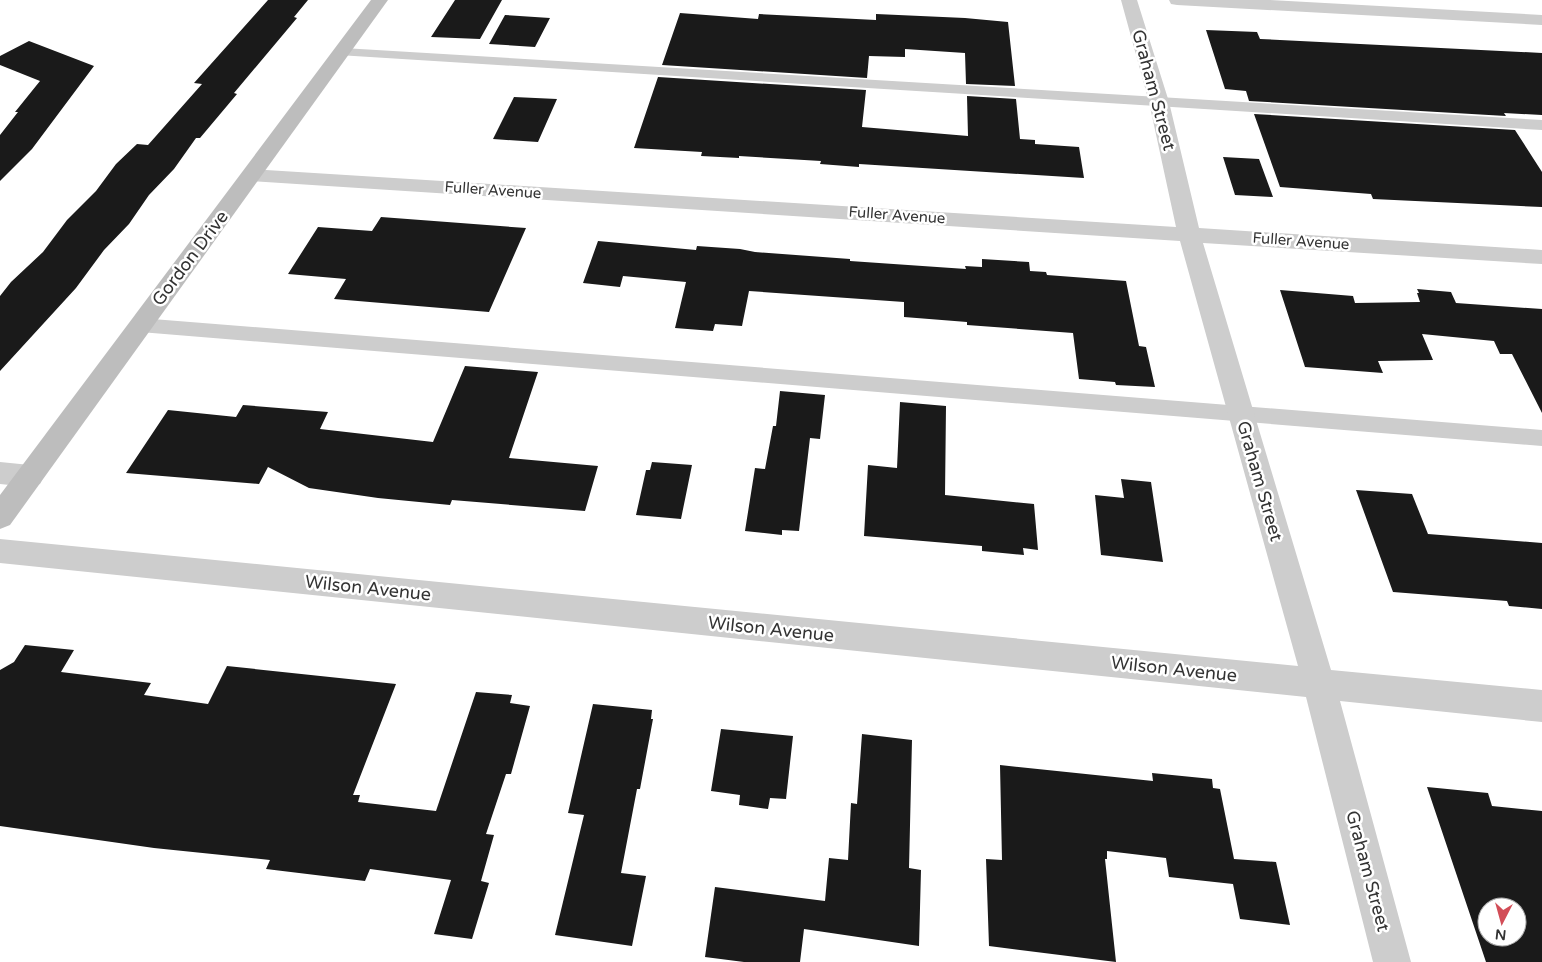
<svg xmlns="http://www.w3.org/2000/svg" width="1542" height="962" viewBox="0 0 1542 962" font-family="'Varela Round',sans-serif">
  <rect width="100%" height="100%" fill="#fff"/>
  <!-- building -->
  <path fill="#1a1a1a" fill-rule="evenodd" d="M 268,0 L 308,0 L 294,17 L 297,18 L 234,93 L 237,94 L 200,138 L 196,138 L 174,169 L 149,195 L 129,224 L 104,250 L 76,288 L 0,371 L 0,296 L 11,282 L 43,252 L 67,220 L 96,191 L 116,164 L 137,144 L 148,145 L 202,84 L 194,83 Z
    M 455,0 L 502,0 L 480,39 L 431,37 Z
    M 680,13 L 758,19 L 759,14 L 876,20 L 876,14 L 965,18 L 1008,22 L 1015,86 L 966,84 L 965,53 L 905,49 L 905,57 L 869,56 L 867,78 L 662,65 Z
    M 505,15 L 550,18 L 535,47 L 489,44 Z
    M 1206,30 L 1257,32 L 1260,39 L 1542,53 L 1542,115 L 1504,113 L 1506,116 L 1249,101 L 1246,91 L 1225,89 Z
    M 29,41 L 94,66 L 32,149 L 0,181 L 0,135 L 18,112 L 15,112 L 40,81 L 0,65 L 0,56 Z
    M 658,77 L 866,90 L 862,127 L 968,136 L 967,96 L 1016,99 L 1020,139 L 1035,140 L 1035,144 L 1079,147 L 1084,178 L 859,164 L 859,167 L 820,164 L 821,161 L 739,156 L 739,158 L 701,156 L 702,152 L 634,148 Z
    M 514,97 L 557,99 L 538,142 L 493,139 Z
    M 1254,114 L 1515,130 L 1542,172 L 1542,207 L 1373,199 L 1371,194 L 1280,187 Z
    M 1223,157 L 1259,159 L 1273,197 L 1235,195 Z
    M 381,217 L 526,228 L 489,312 L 334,299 L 346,279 L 288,274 L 318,227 L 372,231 Z
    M 598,241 L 696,250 L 697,246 L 740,249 L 755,252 L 850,259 L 850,261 L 966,269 L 965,266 L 982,267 L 982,259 L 1029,262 L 1030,271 L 1046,272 L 1047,275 L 1126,281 L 1139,346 L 1146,347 L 1155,387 L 1116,385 L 1115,382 L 1079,379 L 1073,333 L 967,325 L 967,322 L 904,317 L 904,302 L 749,291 L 742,326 L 715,324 L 713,331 L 675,328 L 686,282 L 623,276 L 620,287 L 583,283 Z
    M 1417,289 L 1451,292 L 1456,303 L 1542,309 L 1542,413 L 1512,354 L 1500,354 L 1494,341 L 1422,334 L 1433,360 L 1378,361 L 1383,373 L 1305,367 L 1280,290 L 1353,296 L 1355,303 L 1420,302 L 1417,293 L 1419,293 Z
    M 465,366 L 538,372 L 509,458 L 598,466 L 585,511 L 452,500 L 450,505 L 378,498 L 309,488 L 268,467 L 259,484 L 126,473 L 168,410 L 236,417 L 243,405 L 328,412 L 320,429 L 433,442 Z
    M 780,391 L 825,395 L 820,439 L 810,438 L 799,531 L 782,530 L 782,535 L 745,531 L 755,468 L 765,469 L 773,426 L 776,426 Z
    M 900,402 L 946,406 L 945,495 L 1034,504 L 1038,550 L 1023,548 L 1024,555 L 982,551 L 982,546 L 864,536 L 868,465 L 897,468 Z
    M 652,462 L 692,465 L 681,519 L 636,515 L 646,470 L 650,470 Z
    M 1121,479 L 1151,482 L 1163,562 L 1101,555 L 1095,495 L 1124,498 Z
    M 1356,490 L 1412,494 L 1428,534 L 1542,543 L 1542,609 L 1509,606 L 1507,601 L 1393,592 Z
    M 25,645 L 74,650 L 61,672 L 151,683 L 144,695 L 208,704 L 227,666 L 396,684 L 353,795 L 360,795 L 358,802 L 436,811 L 476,692 L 512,695 L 510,703 L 530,706 L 511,774 L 506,774 L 486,834 L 494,835 L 481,881 L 489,883 L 472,939 L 434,934 L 451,880 L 370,869 L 365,881 L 266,869 L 270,860 L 154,848 L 0,826 L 0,670 L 14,662 Z
    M 593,704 L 652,710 L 651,719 L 653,719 L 640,789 L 637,789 L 621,873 L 646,876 L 632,946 L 555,935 L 584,815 L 568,813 Z
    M 721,729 L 793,736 L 786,799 L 770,798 L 768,809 L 739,805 L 740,795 L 711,791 Z
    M 862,734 L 912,740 L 909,868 L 921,870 L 919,946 L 804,929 L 800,962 L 744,962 L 705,957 L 715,887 L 825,901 L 829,858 L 848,860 L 851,803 L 857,804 Z
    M 1000,765 L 1153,781 L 1152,773 L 1212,779 L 1213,788 L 1220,789 L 1234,859 L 1276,862 L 1290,925 L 1240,919 L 1233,884 L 1169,877 L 1166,858 L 1107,851 L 1107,859 L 1105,859 L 1116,962 L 989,946 L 986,859 L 1002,860 Z
    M 1427,787 L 1488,793 L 1492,806 L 1542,811 L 1542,962 L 1486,962 ZM 1487,907 L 1517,907 L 1517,937 L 1487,937 Z"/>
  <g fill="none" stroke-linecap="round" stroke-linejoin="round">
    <!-- lane -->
    <path fill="#cdcdcd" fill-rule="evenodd" d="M 343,48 L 1542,120 L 1542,130 L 338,55 L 336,52 L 338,49 Z
      M 140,318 L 1542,430 L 1542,446 L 140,332 L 133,330 L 130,325 L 133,320 Z"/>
    <!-- street -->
    <path fill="#cdcdcd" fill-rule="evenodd" d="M 1121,0 L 1137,0 L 1169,102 L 1199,228 L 1542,250 L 1542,264 L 1203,243 L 1331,670 L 1542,690 L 1542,722 L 1340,701 L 1411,962 L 1373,962 L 1306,697 L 0,563 L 0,539 L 1298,666 L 1180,241 L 252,181 L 245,179 L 242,175 L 245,171 L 252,169 L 1176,227 L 1149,102 Z
      M 1169,0 L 1270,0 L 1542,15 L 1542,25 L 1177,5 L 1171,4 Z
      M 0,462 L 30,465 L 40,468 L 44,476 L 40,484 L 30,487 L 0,484 Z"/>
    <!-- secondary -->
    <path fill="#bdbdbd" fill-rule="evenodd" d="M 371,0 L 388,0 L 10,525 L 0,529 L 0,495 Z"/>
  </g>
  <g text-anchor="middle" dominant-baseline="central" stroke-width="5" stroke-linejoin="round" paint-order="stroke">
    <!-- far-street labels -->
    <g font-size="15" fill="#333" stroke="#fff">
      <text transform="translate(493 190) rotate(4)">Fuller Avenue</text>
      <text transform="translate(897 215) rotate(4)">Fuller Avenue</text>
      <text transform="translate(1301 241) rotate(4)">Fuller Avenue</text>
    </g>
    <!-- street labels -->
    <g font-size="18" fill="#333" stroke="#fff">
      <text transform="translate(1154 90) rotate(75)">Graham Street</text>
      <text transform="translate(190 258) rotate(-53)">Gordon Drive</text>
      <text transform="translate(1260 481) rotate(74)">Graham Street</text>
      <text transform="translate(368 588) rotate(6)">Wilson Avenue</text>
      <text transform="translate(771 629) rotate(6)">Wilson Avenue</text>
      <text transform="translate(1174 669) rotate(6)">Wilson Avenue</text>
      <text transform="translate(1368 871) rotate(75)">Graham Street</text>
    </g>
  </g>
  <!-- north arrow -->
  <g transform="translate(1502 922) rotate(186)"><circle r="24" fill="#ffffff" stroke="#adadad"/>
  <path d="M0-4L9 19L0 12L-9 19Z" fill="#d24d57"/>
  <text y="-8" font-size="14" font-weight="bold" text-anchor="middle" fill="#333333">N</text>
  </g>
</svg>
